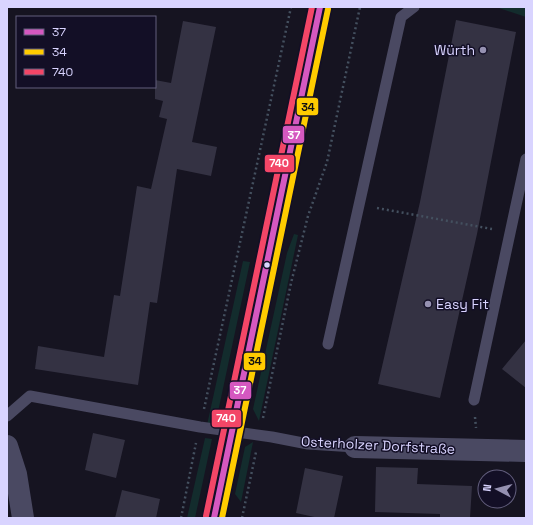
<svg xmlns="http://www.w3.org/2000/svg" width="533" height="525" viewBox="0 0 533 525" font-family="'Space Grotesk',sans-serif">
  <rect width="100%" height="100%" fill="#161421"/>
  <!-- green -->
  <path fill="#132c2d" d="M 496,7 L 526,8 L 526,17 Z
    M 294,234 L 298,235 L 259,421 L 253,409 L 287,253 Z
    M 243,261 L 250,262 L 215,426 L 207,425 Z
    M 205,438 L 212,439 L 195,518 L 187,518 Z
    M 253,442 L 241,502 L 235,494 L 245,447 Z"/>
  <!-- building -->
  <path fill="#343243" d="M 456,20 L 516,32 L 477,234 L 440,398 L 378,384 L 420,202 Z
    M 183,21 L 216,27 L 192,142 L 217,147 L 211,176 L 177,169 L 157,303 L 150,302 L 138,385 L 35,369 L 38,346 L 104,357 L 114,295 L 120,296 L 137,186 L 151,189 L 167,119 L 159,117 L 163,101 L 155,99 L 155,80 L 171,83 Z
    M 526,340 L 526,388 L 502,369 Z
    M 93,433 L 125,440 L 116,478 L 85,470 Z
    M 376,467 L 418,468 L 417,484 L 472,486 L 470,518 L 440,518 L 440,514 L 375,512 Z
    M 305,468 L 343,476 L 334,518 L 319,518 L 296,513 Z
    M 122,490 L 160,499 L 156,518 L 115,518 Z"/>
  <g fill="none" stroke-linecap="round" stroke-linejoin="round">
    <!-- path -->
    <path stroke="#44505f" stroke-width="2.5" stroke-dasharray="2 3" stroke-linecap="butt" d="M 377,208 L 492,229
      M 204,409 L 291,7
      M 475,417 L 476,428
      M 263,418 L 291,283 L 308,216 L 327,162 L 360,7
      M 181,518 L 196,443
      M 242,518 L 256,452"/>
    <!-- service -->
    <path stroke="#4a4962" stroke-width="11" d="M 328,344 L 401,17 L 414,7
      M 474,400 L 526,159
      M 7,416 L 30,396 L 200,427 L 272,437 L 308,444 L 355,447"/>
    <!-- minor -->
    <path stroke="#4a4962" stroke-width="22" d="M 7,446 L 16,474 L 23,518
      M 355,447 L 526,451"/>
    <!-- primary -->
    <path stroke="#5e5373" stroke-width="22" d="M 214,518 L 320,7"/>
    <!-- bus-1 casing -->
    <g stroke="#130f26" stroke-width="9">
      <path id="bus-1" d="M 214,518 L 320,7"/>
    </g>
    <!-- bus-2 casing -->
    <g stroke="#130f26" stroke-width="9">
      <path id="bus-2" d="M 222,518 L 328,9"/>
    </g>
    <!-- bus-3 casing -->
    <g stroke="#130f26" stroke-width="9">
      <path id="bus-3" d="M 206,516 L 312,7"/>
    </g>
    <!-- bus-1 -->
    <use href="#bus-1" stroke="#d558c0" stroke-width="6"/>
    <!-- bus-2 -->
    <use href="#bus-2" stroke="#fc0" stroke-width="6"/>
    <!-- bus-3 -->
    <use href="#bus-3" stroke="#f34667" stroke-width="6"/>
  </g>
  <!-- markers -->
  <g fill="#9591b1" stroke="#130f26" stroke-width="1.5">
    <circle cx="483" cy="50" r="4"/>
    <circle cx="428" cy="304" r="4"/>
  </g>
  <circle fill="#d9d4ff" stroke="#130f26" stroke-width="1.5" cx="267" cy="265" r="3.5"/>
  <g text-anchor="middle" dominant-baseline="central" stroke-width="3" stroke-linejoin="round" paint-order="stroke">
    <!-- poi labels -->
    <g font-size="14" fill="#d9d4ff" stroke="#130f26" text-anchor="end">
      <text x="475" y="50">Würth</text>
      <text x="436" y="304" text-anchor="start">Easy Fit</text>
    </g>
    <!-- street labels -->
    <g font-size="14" fill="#d9d4ff" stroke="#130f26">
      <text transform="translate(378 445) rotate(3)">Osterholzer Dorfstraße</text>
    </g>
  </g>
  <g stroke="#130f26" stroke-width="1.5">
    <rect x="296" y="97" width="23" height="19" rx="4" fill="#fc0"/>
    <rect x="282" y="125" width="23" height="19" rx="4" fill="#d558c0"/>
    <rect x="264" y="154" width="31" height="19" rx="4" fill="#f34667"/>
    <rect x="243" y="352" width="23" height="19" rx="4" fill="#fc0"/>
    <rect x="229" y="381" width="23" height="19" rx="4" fill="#d558c0"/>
    <rect x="211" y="409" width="31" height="19" rx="4" fill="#f34667"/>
  </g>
  <g font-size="11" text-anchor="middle" font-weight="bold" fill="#fff">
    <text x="294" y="139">37</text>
    <text x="279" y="167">740</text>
    <text x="240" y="394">37</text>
    <text x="226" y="422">740</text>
  </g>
  <g font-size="11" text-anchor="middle" font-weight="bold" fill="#111">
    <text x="308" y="111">34</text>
    <text x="255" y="365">34</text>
  </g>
  <!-- border -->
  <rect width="533" height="525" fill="none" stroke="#d9d4ff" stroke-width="16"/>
  <!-- legend -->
  <rect x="16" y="16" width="140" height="72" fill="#130f26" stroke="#625e7d"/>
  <rect x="24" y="29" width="20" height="6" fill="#d558c0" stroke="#625e7d"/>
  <text x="52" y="36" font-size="12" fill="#d9d4ff">37</text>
  <rect x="24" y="49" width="20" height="6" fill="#ffcc00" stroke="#625e7d"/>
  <text x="52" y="56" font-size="12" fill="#d9d4ff">34</text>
  <rect x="24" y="69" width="20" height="6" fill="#f34667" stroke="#625e7d"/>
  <text x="52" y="76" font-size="12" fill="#d9d4ff">740</text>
  <!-- north arrow -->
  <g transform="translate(497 489) rotate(277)"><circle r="19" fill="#130f26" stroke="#625e7d"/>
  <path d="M0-3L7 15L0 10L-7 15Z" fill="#9591b1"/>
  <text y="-6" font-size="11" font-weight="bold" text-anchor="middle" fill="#d9d4ff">N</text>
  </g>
</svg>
